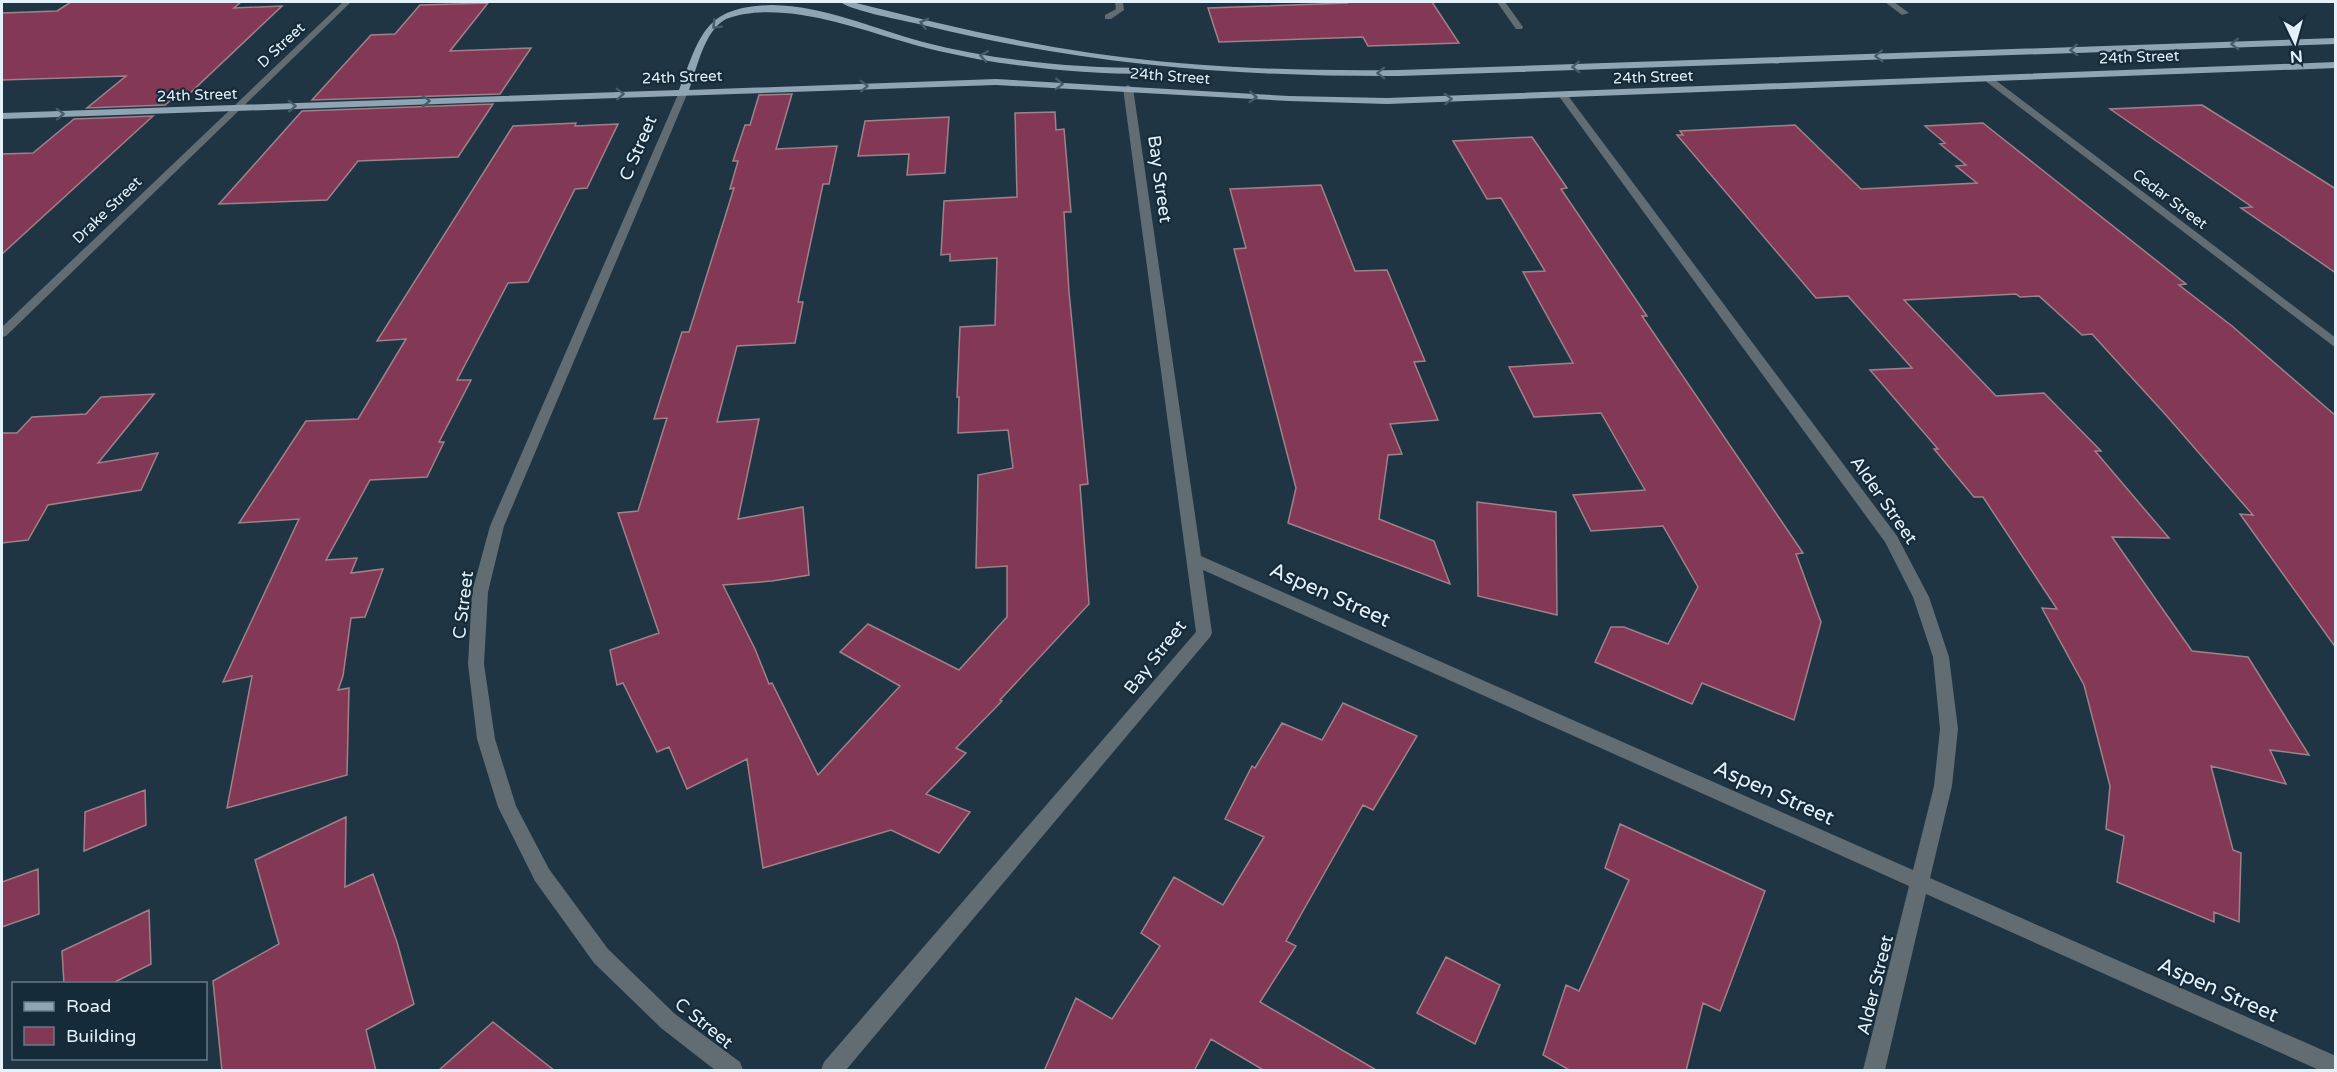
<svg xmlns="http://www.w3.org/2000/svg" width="2337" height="1072" viewBox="0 0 2337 1072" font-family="'Varela Round',sans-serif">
  <rect width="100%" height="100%" fill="#1f3544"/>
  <!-- building -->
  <path fill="#833955" stroke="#9f818a" stroke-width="1.5" d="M 71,2 L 241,2 L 234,8 L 282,6 L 189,94 L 178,94 L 165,105 L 87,108 L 126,76 L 2,80 L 2,13 L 57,11 Z
    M 1346,2 L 1432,2 L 1459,43 L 1368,46 L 1363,37 L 1219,42 L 1208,8 L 1347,3 Z
    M 488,3 L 450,51 L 531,48 L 500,94 L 312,100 L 371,35 L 395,34 L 420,5 Z
    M 792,94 L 776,149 L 837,146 L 829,184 L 823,184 L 798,302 L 803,302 L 795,343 L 737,346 L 717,422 L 759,419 L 738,519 L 803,507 L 809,575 L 772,581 L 723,585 L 755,649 L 769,684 L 772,683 L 818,775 L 900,686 L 840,652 L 868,624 L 959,670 L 1007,617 L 1007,566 L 976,568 L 978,475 L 1013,468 L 1008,430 L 958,433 L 959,397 L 957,397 L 960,327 L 995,325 L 997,258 L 950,261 L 950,254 L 941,255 L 944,201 L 1017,197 L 1015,113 L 1055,112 L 1056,130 L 1064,129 L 1071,212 L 1064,212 L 1069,292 L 1088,484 L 1080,485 L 1089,604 L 1000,700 L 1002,701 L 956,748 L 966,753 L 926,794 L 970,812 L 939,853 L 891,830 L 763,868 L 747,759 L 687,789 L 669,747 L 657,752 L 623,683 L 617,685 L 610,650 L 659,633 L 618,513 L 638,511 L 667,418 L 654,419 L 682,332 L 689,332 L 734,188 L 730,189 L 738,161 L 733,161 L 745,125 L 750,125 L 759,95 Z
    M 493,104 L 458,157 L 358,161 L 327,200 L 219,204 L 302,111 Z
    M 2202,105 L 2336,189 L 2336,273 L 2241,208 L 2252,207 L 2110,109 Z
    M 153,116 L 2,254 L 2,154 L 33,153 L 74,119 Z
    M 949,117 L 945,173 L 907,175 L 909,154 L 858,156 L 865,121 Z
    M 576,123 L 575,126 L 618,124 L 587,188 L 575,189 L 528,282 L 508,283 L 457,380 L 471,380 L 439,442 L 444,442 L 427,477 L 370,480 L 326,560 L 357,558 L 351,573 L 383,569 L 365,617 L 351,618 L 343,676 L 338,690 L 349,688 L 347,775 L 227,808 L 252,676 L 223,682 L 299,519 L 239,523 L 306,421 L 358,419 L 406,339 L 377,341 L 513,126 Z
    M 1983,123 L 2186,284 L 2179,285 L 2232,326 L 2336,416 L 2336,648 L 2240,514 L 2253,515 L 2165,414 L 2092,334 L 2082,335 L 2039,296 L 2020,297 L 2016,294 L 1904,300 L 1996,396 L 2044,393 L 2101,451 L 2095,451 L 2169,538 L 2112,537 L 2192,651 L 2248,657 L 2309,755 L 2270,750 L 2286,784 L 2211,766 L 2233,850 L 2241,853 L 2239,922 L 2214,912 L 2214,922 L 2117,882 L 2124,836 L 2106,829 L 2110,786 L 2084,685 L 2042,608 L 2057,609 L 1983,497 L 1974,497 L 1934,449 L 1938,449 L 1870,370 L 1912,368 L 1848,296 L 1816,298 L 1677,135 L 1683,135 L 1680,131 L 1795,125 L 1861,189 L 1977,183 L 1956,166 L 1966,165 L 1940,144 L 1945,143 L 1925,126 Z
    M 1532,137 L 1567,188 L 1561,189 L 1647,316 L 1642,316 L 1803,553 L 1796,554 L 1821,622 L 1794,720 L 1702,683 L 1692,704 L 1595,662 L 1611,627 L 1624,627 L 1668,644 L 1698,587 L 1663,526 L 1591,531 L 1573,495 L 1645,490 L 1601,413 L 1534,417 L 1509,367 L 1573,363 L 1523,272 L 1545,271 L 1501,198 L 1487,199 L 1453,141 Z
    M 1321,185 L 1355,271 L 1387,270 L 1425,361 L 1414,362 L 1438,420 L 1390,424 L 1402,454 L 1388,455 L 1379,519 L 1434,541 L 1450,584 L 1288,523 L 1296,488 L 1234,249 L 1246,248 L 1230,189 Z
    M 154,394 L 98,463 L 158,453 L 141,490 L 48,505 L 28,540 L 2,543 L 2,433 L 17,433 L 32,417 L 86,414 L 101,397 Z
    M 1477,502 L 1556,512 L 1557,615 L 1478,596 Z
    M 1343,703 L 1417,736 L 1373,810 L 1363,805 L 1286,941 L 1296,946 L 1260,1002 L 1378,1071 L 1265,1071 L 1211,1039 L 1194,1071 L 1044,1071 L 1076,998 L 1112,1019 L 1160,946 L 1141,933 L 1174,877 L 1223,905 L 1264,837 L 1225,819 L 1252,766 L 1255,768 L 1282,723 L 1322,740 Z
    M 145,790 L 146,825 L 84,851 L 85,812 Z
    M 346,817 L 345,887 L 373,874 L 397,942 L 414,1004 L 366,1030 L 376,1071 L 222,1071 L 213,981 L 279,944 L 255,860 Z
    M 1620,824 L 1765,891 L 1720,1011 L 1703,1003 L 1686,1071 L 1571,1071 L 1543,1055 L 1566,985 L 1579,991 L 1629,880 L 1605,868 Z
    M 38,869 L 39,914 L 2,927 L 2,882 Z
    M 149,910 L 151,964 L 111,984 L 64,984 L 62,951 Z
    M 1446,957 L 1500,985 L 1475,1044 L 1417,1013 Z
    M 493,1022 L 555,1071 L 438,1071 Z"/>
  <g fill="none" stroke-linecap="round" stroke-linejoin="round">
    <!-- street -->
    <path fill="#616c73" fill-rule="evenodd" d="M 343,2 L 351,2 L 6,336 L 2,337 L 2,327 Z
      M 1115,2 L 1123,2 L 1124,10 L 1111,19 L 1105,19 L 1105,15 L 1116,9 Z
      M 1497,2 L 1505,2 L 1523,27 L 1522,29 L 1516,29 Z
      M 1885,2 L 1894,2 L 1909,13 L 1902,15 Z
      M 1984,76 L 1990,76 L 2336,338 L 2336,348 L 1984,80 Z
      M 1128,85 L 1133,88 L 1201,556 L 1913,870 L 1934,786 L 1940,729 L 1933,657 L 1913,597 L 1885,542 L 1558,95 L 1566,93 L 1897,536 L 1929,597 L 1949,657 L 1958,729 L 1952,786 L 1930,878 L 2336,1056 L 2336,1070 L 2319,1070 L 1926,894 L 1885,1070 L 1863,1070 L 1909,886 L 1203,570 L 1212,633 L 1210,637 L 846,1070 L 821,1070 L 824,1062 L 1196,632 L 1123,88 Z
      M 680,90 L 688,92 L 504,526 L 488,592 L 484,664 L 495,739 L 516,806 L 549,869 L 608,949 L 675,1014 L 740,1062 L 743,1070 L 715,1070 L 661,1028 L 594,963 L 535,881 L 498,807 L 477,739 L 468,664 L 472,592 L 490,526 Z"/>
    <!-- primary -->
    <path fill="#8fa5b4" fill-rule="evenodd" d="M 840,2 L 852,2 C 931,22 1010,41 1091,53 C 1193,68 1296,71 1399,70 L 2336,38 L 2336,44 L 1399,76 C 1238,77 1080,64 923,25 C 903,20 855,12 840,2 Z
      M 772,5 C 825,6 872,28 923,42 C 997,61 1073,68 1149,68 L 1154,71 L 1149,74 C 1091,74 1034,69 977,59 C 951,54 924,48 898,40 C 849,25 776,0 726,19 C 704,31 697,68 689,90 L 996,79 L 1289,96 L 1387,98 L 2336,62 L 2336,68 L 1387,104 L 1289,101 L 996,85 L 2,119 L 2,113 L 679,90 C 701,34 704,7 772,5 Z"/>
  </g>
  <!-- one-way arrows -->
  <defs><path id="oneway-chevron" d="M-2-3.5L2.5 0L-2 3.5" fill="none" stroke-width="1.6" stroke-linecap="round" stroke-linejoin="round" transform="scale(1.5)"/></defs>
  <g stroke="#465c6a">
    <use href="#oneway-chevron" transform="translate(924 23) rotate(-165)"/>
    <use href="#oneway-chevron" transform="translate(716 25) rotate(135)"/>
    <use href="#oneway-chevron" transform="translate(2235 44) rotate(178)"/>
    <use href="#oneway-chevron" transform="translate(2074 50) rotate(178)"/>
    <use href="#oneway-chevron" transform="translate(984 56) rotate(-170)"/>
    <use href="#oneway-chevron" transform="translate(1879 56) rotate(178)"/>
    <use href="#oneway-chevron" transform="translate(1576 67) rotate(178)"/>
    <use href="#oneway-chevron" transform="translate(1381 73) rotate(179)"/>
    <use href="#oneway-chevron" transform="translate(1059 84) rotate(2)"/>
    <use href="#oneway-chevron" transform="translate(864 86) rotate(-2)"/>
    <use href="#oneway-chevron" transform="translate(620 94) rotate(-2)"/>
    <use href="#oneway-chevron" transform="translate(1253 97) rotate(4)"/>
    <use href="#oneway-chevron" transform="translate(1448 99) rotate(-2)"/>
    <use href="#oneway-chevron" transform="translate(426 101) rotate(-2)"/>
    <use href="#oneway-chevron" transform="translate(292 106) rotate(-2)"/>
    <use href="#oneway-chevron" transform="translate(60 114) rotate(-2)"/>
  </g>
  <g text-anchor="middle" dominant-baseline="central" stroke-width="4.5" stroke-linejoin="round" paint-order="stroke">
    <!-- far-street labels -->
    <g font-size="15" fill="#e3f1fa" stroke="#152b39">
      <text transform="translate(281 45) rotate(-43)">D Street</text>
      <text transform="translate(2139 57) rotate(-2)">24th Street</text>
      <text transform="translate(1170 76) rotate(4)">24th Street</text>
      <text transform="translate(682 77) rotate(-2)">24th Street</text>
      <text transform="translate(1653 77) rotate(-2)">24th Street</text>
      <text transform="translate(197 95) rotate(-2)">24th Street</text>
      <text transform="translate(2170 199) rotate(37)">Cedar Street</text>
      <text transform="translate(107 210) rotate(-44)">Drake Street</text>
    </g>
    <!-- street labels -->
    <g font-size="18" fill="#e3f1fa" stroke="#152b39">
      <text transform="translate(638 148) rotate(-67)">C Street</text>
      <text transform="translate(1160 179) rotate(82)">Bay Street</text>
      <text transform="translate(1884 500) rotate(55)">Alder Street</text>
      <text transform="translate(463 605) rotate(-83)">C Street</text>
      <text transform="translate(1155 657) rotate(-52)">Bay Street</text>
      <text transform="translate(1875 985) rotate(-76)">Alder Street</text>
      <text transform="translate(704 1023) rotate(39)">C Street</text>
    </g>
    <!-- near-street labels -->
    <g font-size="21" fill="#e3f1fa" stroke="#152b39">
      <text transform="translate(1330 595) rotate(24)">Aspen Street</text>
      <text transform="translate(1774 793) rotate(24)">Aspen Street</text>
      <text transform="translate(2218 990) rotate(24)">Aspen Street</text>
    </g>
  </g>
  <!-- border -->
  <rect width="2337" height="1072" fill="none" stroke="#e3f1fa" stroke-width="6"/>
  <!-- legend -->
  <rect x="12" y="982" width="195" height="78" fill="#152b39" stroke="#677a86" stroke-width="1.5"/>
  <rect x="24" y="1002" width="30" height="9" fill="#8fa5b4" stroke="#677a86" stroke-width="1.5"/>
  <text x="66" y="1012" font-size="18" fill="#e3f1fa">Road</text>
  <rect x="24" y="1027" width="30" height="18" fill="#833955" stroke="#677a86" stroke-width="1.5"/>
  <text x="66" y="1042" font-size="18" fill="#e3f1fa">Building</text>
  <!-- north arrow -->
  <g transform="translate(2295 42) rotate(175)" stroke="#152b39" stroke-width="4.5" paint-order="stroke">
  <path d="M0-4.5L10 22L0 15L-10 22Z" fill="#e3f1fa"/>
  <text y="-9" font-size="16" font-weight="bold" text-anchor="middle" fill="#e3f1fa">N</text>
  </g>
</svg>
